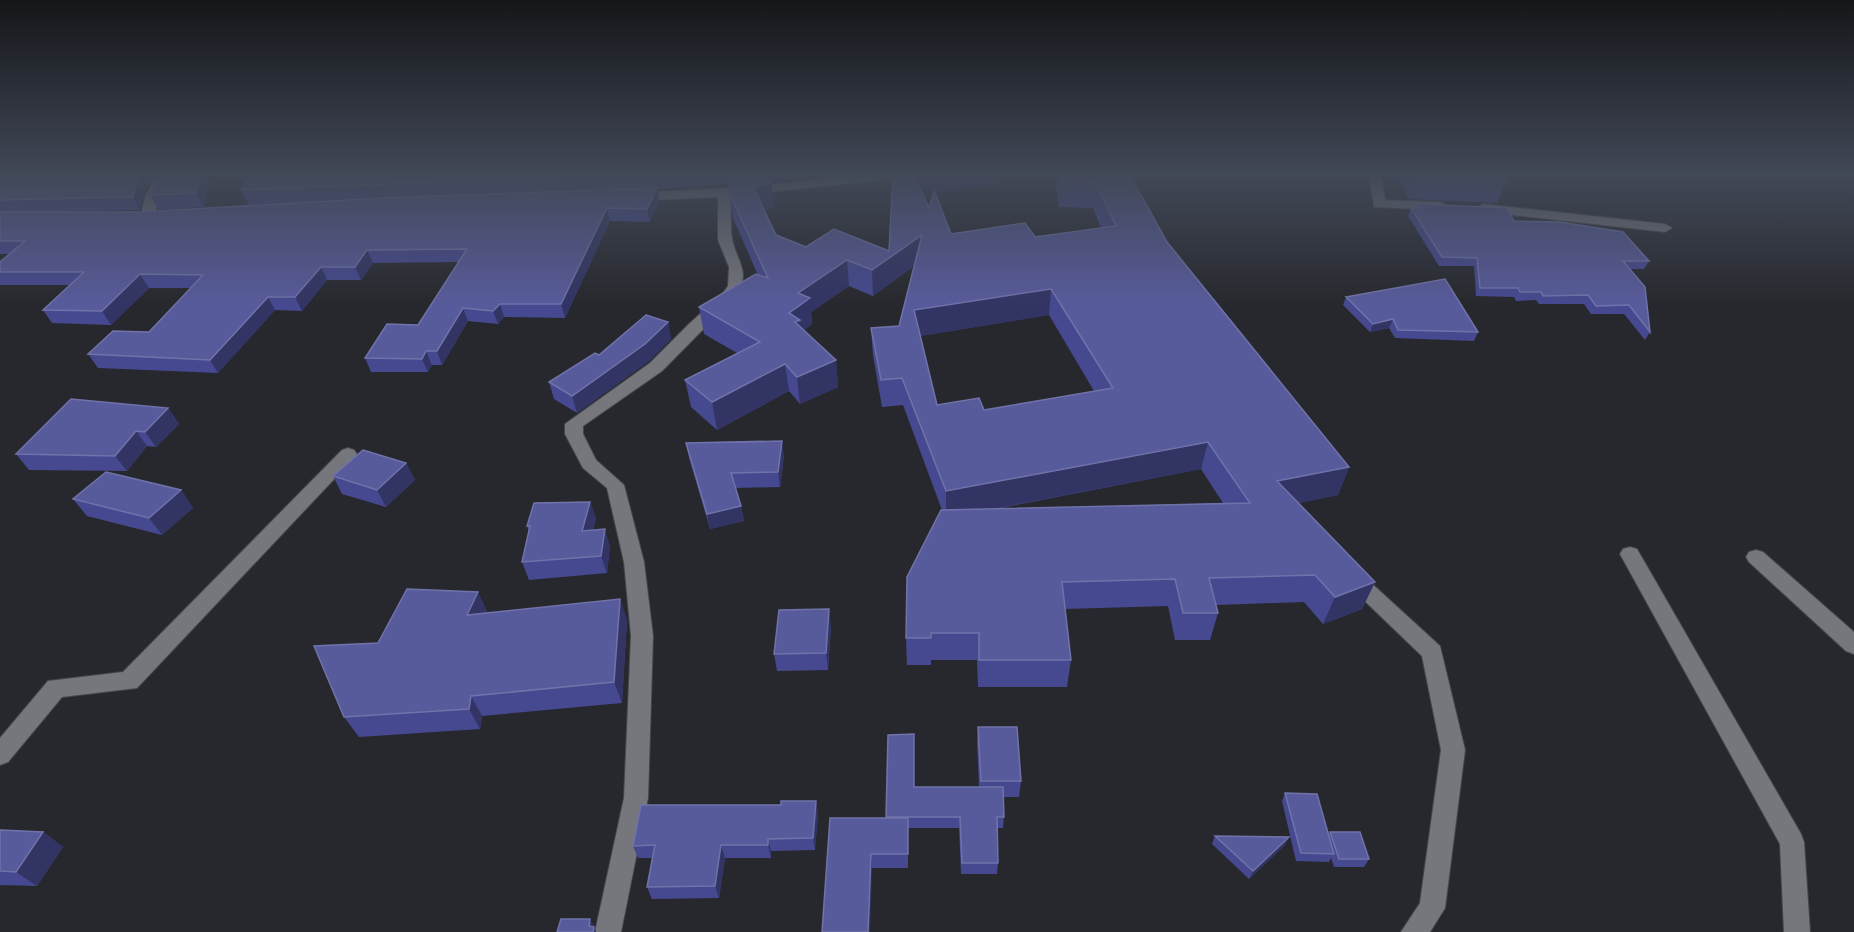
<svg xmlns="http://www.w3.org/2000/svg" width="1854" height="932" viewBox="0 0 1854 932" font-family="'Fira Sans',sans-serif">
  <rect width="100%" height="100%" fill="#27282d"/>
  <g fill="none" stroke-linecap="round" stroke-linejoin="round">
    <!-- street casing -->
    <g stroke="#46474b" stroke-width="2">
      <path id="street" d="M 158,175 L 170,175 L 160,194 L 154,218 L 147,222 L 142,221 L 140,218 L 146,194 Z
        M 856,175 L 898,175 L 892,179 L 731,196 C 731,210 730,225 732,238 C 736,262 752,270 736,296 L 662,371 L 583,426 L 583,434 L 596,460 L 624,485 L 644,562 L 653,636 L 648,798 L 621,932 L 595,932 L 624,798 L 631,636 L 624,562 L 607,488 L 583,468 L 565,434 L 565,424 L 650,363 L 689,324 L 723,293 L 728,286 L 729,267 L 718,240 L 718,197 L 634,201 L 627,197 L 634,193 L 750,187 Z
        M 1369,175 L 1381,175 L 1385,200 L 1441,202 L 1448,206 L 1441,210 L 1374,207 Z
        M 1483,204 L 1665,224 L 1672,228 L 1665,232 L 1478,211 L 1476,208 Z
        M 348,448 L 354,450 L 357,454 L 354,458 L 137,688 L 62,697 L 8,762 L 0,765 L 0,738 L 48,681 L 123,672 L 342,450 Z
        M 1630,547 L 1637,549 L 1801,834 L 1804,842 L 1810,932 L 1784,932 L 1780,844 L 1620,554 L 1623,549 Z
        M 1756,550 L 1763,552 L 1854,632 L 1854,654 L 1846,651 L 1749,562 L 1746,557 L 1749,552 Z
        M 1351,568 L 1358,571 L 1440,646 L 1465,750 L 1445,908 L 1430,932 L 1401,932 L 1420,903 L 1441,750 L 1422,656 L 1344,581 L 1341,576 L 1344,571 Z"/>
    </g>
    <!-- street -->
    <use href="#street" fill="#76777d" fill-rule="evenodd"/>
  </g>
  <!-- wall -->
  <path fill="#464990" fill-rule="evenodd" d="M 0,175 L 144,194 L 140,210 L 45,212 L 140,212 L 249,205 L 241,190 L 251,175 L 825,175 L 769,180 L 774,208 L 764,210 L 776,235 L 806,247 L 889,251 L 893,175 L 996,175 L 996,186 L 935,192 L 951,234 L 1035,237 L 1101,228 L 1093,208 L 1059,207 L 1054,175 L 1130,175 L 1167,242 L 1349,467 L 1338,495 L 1298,503 L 1375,582 L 1362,609 L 1323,624 L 1304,602 L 1216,605 L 1218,613 L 1210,640 L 1175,640 L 1168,606 L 1065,609 L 1071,660 L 1067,687 L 978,687 L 977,660 L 931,660 L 931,665 L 907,665 L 906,638 L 942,510 L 903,405 L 882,407 L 873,355 L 871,328 L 899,326 L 914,266 L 873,296 L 849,286 L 811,312 L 812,324 L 804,330 L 836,360 L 838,387 L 800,404 L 789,391 L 717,430 L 691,407 L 685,380 L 737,353 L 704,334 L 699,307 L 758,275 L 733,218 L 729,192 L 729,184 L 657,189 L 659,200 L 650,222 L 610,221 L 565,318 L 504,317 L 498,324 L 468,321 L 442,365 L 432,365 L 428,372 L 371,372 L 365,358 L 418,325 L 459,262 L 373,263 L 361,280 L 327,280 L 302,311 L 275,310 L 218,373 L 98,368 L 88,354 L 149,332 L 191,288 L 149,288 L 111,325 L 52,323 L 43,310 L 70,285 L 0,285 L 0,262 L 10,254 L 0,254 ZM 933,192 L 929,208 L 922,193 ZM 1049,315 L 1094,391 L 984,410 L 937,405 L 920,336 ZM 1201,469 L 1223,503 L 996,509 Z
    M 211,175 L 204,207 L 158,210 L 150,195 Z
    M 1398,175 L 1502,175 L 1506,182 L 1497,203 L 1409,199 Z
    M 1418,204 L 1514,221 L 1649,261 L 1644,269 L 1630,269 L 1650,332 L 1645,340 L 1624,314 L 1591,314 L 1584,304 L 1539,304 L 1536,300 L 1516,301 L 1514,297 L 1476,296 L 1474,266 L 1439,266 L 1408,216 L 1411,208 L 1417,208 Z
    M 1346,297 L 1478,332 L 1474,341 L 1395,338 L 1389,328 L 1370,332 L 1343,305 Z
    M 668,322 L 671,339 L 649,361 L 577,413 L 554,399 L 549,382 L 599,355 Z
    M 168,408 L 179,424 L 156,447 L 147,446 L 127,471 L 29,470 L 16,454 Z
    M 686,443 L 784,456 L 780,487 L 735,488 L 741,506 L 744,521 L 710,529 L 689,458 Z
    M 406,463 L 415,480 L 386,507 L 342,494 L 333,476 Z
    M 181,490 L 193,508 L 162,535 L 87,516 L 73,499 Z
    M 590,502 L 596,519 L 593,530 L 610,546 L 607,573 L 529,580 L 522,562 L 529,531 L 527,526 Z
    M 488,613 L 627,619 L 622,703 L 482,716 L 480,729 L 359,737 L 344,717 L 378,643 Z
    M 831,626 L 828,670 L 777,671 L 774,654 Z
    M 978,727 L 1021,781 L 1019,797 L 1003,797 L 1004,817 L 1003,828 L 997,828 L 998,863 L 997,874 L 961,874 L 959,828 L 908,828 L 908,868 L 872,868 L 822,932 L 886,818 L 888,735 L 914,787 L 979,787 L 977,743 Z
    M 1285,793 L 1328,835 L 1330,832 L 1369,859 L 1364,867 L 1334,867 L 1331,858 L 1329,862 L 1296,861 L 1282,801 Z
    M 816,801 L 818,814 L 815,850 L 771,851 L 771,858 L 725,858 L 719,898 L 652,899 L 647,887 L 652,858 L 638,858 L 633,846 L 781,805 Z
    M 0,830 L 43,832 L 63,847 L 37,886 L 0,885 Z
    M 1215,836 L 1285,845 L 1249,879 L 1212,844 Z"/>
  <!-- shaded-wall -->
  <path fill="#323464" d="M 140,175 L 153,175 L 144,194 L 140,210 L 133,197 L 137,181 Z
    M 200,175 L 211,175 L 204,207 L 196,193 Z
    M 911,175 L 996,175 L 996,186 L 911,194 Z
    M 771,183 L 774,208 L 756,212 L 753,187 Z
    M 657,188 L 659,200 L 650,222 L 647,209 Z
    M 607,208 L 610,221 L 565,318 L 561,304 Z
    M 922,235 L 922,260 L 873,296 L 872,270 Z
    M 367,250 L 373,263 L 361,280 L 355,267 Z
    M 847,260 L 849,286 L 811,312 L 812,324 L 801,333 L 789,313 L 798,293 Z
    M 321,267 L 327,280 L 302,311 L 295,297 Z
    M 140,274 L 149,288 L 111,325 L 102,311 Z
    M 1051,289 L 1049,315 L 914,337 L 914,310 Z
    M 268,297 L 275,310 L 218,373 L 210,360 Z
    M 500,304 L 504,317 L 498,324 L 493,311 Z
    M 463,308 L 468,321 L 442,365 L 437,351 Z
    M 1393,319 L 1389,328 L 1370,332 L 1373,324 Z
    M 668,322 L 671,339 L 649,361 L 577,413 L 572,396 Z
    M 426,351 L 432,365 L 428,372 L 422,359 Z
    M 836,360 L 838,387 L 800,404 L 797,377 Z
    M 785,364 L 789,391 L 717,430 L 712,402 Z
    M 168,408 L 179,424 L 156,447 L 145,432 Z
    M 136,431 L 147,446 L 127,471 L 115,456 Z
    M 782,441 L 784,456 L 780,487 L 778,472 Z
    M 1208,442 L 1201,469 L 946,518 L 946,491 Z
    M 406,463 L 415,480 L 386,507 L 377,490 Z
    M 1349,467 L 1338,495 L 1268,509 L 1277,481 Z
    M 181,490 L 193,508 L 162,535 L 149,518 Z
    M 590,502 L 596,519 L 588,548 L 582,531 Z
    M 741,506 L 744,521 L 710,529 L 707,514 Z
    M 605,529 L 610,546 L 607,573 L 601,556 Z
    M 1375,582 L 1362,609 L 1323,624 L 1335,597 Z
    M 478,592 L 488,613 L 467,615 Z
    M 620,599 L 627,619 L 622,703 L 614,682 Z
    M 829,609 L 831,626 L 828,670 L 826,653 Z
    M 471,696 L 482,716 L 480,729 L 469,709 Z
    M 816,801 L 818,814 L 815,850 L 813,838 Z
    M 43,832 L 63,847 L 37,886 L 16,872 Z
    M 1289,837 L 1285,845 L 1249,879 L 1253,871 Z
    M 768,839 L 771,851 L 771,858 L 768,845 Z
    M 721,845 L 725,858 L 719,898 L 715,886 Z
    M 871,854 L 872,868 L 870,932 L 868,932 Z
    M 590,919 L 594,926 L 596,932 L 592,932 L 589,926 Z"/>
  <!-- building -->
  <path fill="#585b9b" stroke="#7073a9" stroke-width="1.5" fill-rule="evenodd" d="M 0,175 L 140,175 L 137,181 L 133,197 L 0,200 Z
    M 158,175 L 200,175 L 196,193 L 150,195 Z
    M 251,175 L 627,175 L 241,190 Z
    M 730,175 L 765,175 L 771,183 L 753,187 L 776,235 L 806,247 L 834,229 L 889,251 L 893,175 L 914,175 L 929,208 L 934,190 L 951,234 L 1025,223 L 1035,237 L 1116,226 L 1096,183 L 1062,182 L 1061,175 L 1130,175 L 1167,242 L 1349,467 L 1277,481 L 1375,582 L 1335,597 L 1315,575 L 1209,578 L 1218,613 L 1183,613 L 1175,579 L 1062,582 L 1071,660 L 979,660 L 979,633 L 931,633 L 931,638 L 906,638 L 907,577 L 941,510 L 1250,503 L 1208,442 L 946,491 L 902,378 L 881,380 L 871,328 L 899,326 L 922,235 L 872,270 L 847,260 L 798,293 L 810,298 L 789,313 L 800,320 L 795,322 L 836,360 L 797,377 L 785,364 L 712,402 L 685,380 L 760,342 L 699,307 L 756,274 L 768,278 L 729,192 ZM 1051,289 L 1113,388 L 984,410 L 979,398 L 937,405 L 914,310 Z
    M 1416,175 L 1502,175 L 1506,182 L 1417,178 Z
    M 657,188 L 647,209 L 607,208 L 561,304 L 500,304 L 493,311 L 463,308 L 437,351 L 426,351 L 422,359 L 365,358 L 387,324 L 418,325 L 467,249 L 367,250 L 355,267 L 321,267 L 295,297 L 268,297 L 210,360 L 88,354 L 113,331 L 149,332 L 203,275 L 140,274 L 102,311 L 43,310 L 84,272 L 0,272 L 0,262 L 25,241 L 0,241 L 0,212 L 140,212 L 383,198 Z
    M 1418,204 L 1507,208 L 1514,221 L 1560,222 L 1623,232 L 1649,261 L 1623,261 L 1645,287 L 1650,332 L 1629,305 L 1596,306 L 1588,295 L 1543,296 L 1541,292 L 1520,292 L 1518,288 L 1480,288 L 1477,258 L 1442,257 L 1411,208 L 1420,208 Z
    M 1445,279 L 1478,332 L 1398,330 L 1393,319 L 1373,324 L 1346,297 Z
    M 646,315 L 668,322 L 645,344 L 572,396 L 549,382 L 595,353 L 599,355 Z
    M 71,399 L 168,408 L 145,432 L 136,431 L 115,456 L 16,454 Z
    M 782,441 L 778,472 L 731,473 L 741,506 L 707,514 L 686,443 Z
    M 363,450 L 406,463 L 377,490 L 333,476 Z
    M 106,472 L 181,490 L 149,518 L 73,499 Z
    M 590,502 L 582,531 L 605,529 L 601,556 L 522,562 L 530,526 L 527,526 L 534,503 Z
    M 407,589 L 478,592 L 467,615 L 620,599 L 614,682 L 471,696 L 469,709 L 344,717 L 314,646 L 378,643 Z
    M 829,609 L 826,653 L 774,654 L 779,610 Z
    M 978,727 L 1017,727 L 1021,781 L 981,781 Z
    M 914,734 L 914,787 L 1003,787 L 1004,817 L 997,817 L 998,863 L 962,863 L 960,817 L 886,817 L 888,735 Z
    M 1285,793 L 1317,794 L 1334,854 L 1301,853 Z
    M 781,801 L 816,801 L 813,838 L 768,839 L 768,845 L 721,845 L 715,886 L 647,887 L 655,845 L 633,846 L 641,805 L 781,805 Z
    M 830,818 L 908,818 L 908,854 L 871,854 L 868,932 L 822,932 Z
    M 0,830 L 43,832 L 16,872 L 0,871 Z
    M 1330,832 L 1360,832 L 1369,859 L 1339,859 Z
    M 1215,836 L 1289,837 L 1253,871 Z
    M 561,919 L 590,919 L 589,926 L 594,927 L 593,932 L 557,932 Z"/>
  <!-- sky -->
  <linearGradient id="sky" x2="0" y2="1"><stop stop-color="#151619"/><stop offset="0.57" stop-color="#414857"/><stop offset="1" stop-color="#414857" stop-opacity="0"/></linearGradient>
  <rect width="1854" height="306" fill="url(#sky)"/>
</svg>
